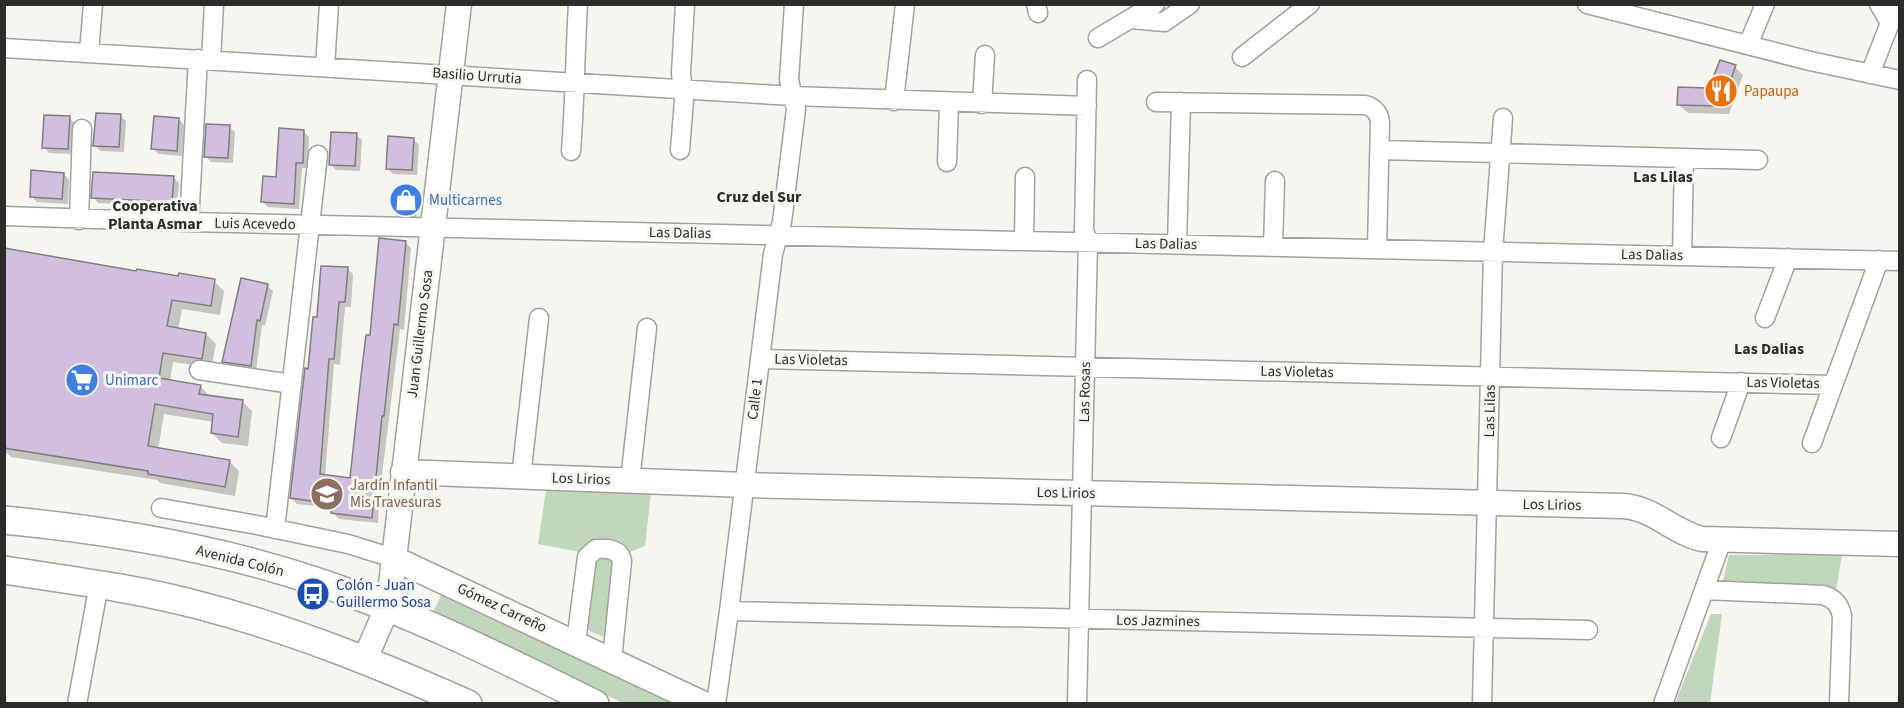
<svg xmlns="http://www.w3.org/2000/svg" width="1904" height="708" viewBox="0 0 1904 708" font-family="'Source Sans 3',sans-serif">
  <rect width="100%" height="100%" fill="#f7f5f0"/>
  <!-- green -->
  <path fill="#c0d7bc" d="M 546,490 L 651,492 L 645,546 L 615,558 L 606,638 L 585,629 L 591,554 L 538,544 Z
    M 1842,554 L 1836,590 L 1723,581 L 1729,555 Z
    M 444,589 L 678,703 L 623,703 L 433,612 Z
    M 1711,614 L 1722,614 L 1710,703 L 1675,703 Z"/>
  <!-- shadow -->
  <path fill="#0003" d="M 1735,67 L 1743,75 L 1729,114 L 1688,113 L 1679,105 L 1710,90 Z
    M 121,116 L 126,121 L 124,152 L 100,151 L 95,145 Z
    M 70,118 L 75,124 L 73,154 L 49,153 L 44,147 Z
    M 179,119 L 184,125 L 182,156 L 159,154 L 153,149 Z
    M 229,127 L 235,132 L 233,163 L 211,162 L 205,156 Z
    M 304,132 L 309,137 L 308,168 L 302,168 L 299,209 L 268,207 L 262,201 Z
    M 356,135 L 362,140 L 360,171 L 336,170 L 330,164 Z
    M 413,139 L 419,145 L 417,175 L 393,174 L 387,168 Z
    M 64,174 L 69,180 L 68,204 L 37,202 L 31,196 Z
    M 173,177 L 179,183 L 177,207 L 98,203 L 93,197 Z
    M 412,188 L 418,194 L 416,219 L 406,218 L 400,213 Z
    M 405,242 L 411,248 L 404,330 L 400,329 L 379,499 L 378,523 L 339,519 L 333,513 L 334,508 L 297,504 L 291,498 L 318,319 L 347,269 L 353,274 L 351,307 L 345,307 L 340,365 L 334,364 L 325,477 L 352,480 L 372,337 Z
    M 4,249 L 138,272 L 214,281 L 224,291 L 220,315 L 182,309 L 178,330 L 206,334 L 216,344 L 211,368 L 173,362 L 170,381 L 200,386 L 211,397 L 242,401 L 252,411 L 248,446 L 222,443 L 212,433 L 214,422 L 164,414 L 158,450 L 229,461 L 239,471 L 235,496 L 160,483 L 157,480 L 11,457 L 4,450 Z
    M 267,286 L 273,291 L 265,326 L 262,325 L 256,371 L 229,367 L 224,362 Z"/>
  <!-- building -->
  <path fill="#d1bfdf" stroke="#7f7d81" stroke-width="1.5" d="M 1720,60 L 1736,65 L 1721,106 L 1677,105 L 1678,87 L 1709,88 Z
    M 96,113 L 121,114 L 119,147 L 93,146 Z
    M 44,115 L 70,116 L 68,149 L 42,148 Z
    M 154,116 L 179,118 L 177,151 L 151,149 Z
    M 206,124 L 230,125 L 228,158 L 204,157 Z
    M 279,128 L 304,130 L 303,163 L 296,163 L 294,204 L 261,202 L 263,176 L 276,177 Z
    M 331,132 L 357,133 L 355,166 L 329,165 Z
    M 388,136 L 414,138 L 412,170 L 386,169 Z
    M 31,170 L 64,173 L 62,199 L 30,197 Z
    M 93,172 L 174,176 L 172,202 L 91,198 Z
    M 400,186 L 413,187 L 411,214 L 398,213 Z
    M 379,238 L 406,241 L 398,325 L 394,324 L 384,416 L 382,416 L 372,518 L 331,513 L 333,504 L 290,498 L 305,368 L 308,369 L 313,317 L 317,317 L 321,266 L 348,267 L 345,302 L 339,302 L 334,359 L 329,359 L 320,474 L 350,478 L 361,376 L 366,335 L 370,335 Z
    M 4,248 L 136,271 L 137,269 L 178,276 L 179,273 L 215,279 L 211,306 L 172,300 L 167,326 L 206,333 L 202,359 L 163,353 L 159,378 L 201,385 L 199,394 L 243,400 L 238,437 L 211,433 L 213,414 L 155,404 L 148,446 L 230,460 L 225,487 L 148,474 L 148,471 L 4,448 Z
    M 241,278 L 268,284 L 260,321 L 257,320 L 251,366 L 222,362 Z"/>
  <g fill="none" stroke-linecap="round" stroke-linejoin="round">
    <!-- street casing -->
    <g stroke="#a3a19d" stroke-width="21">
      <path id="street" d="M 1036,4 L 1038,13
        M 1587,4 L 1810,61 L 1900,80
        M 1879,4 L 1890,23
        M 1131,19 L 1164,22 L 1190,4
        M 1098,38 L 1155,4
        M 1748,45 L 1765,4
        M 4,48 L 793,96 L 1087,106
        M 89,53 L 93,4
        M 1242,57 L 1310,4
        M 211,60 L 214,4
        M 325,67 L 329,4
        M 1870,74 L 1890,23 L 1900,6
        M 894,101 L 905,4
        M 1156,102 L 1365,105 C 1374,107 1379,113 1380,122 L 1377,249
        M 982,104 L 985,55
        M 680,150 L 684,100 L 681,73 L 685,4
        M 1380,150 L 1758,160
        M 571,151 C 575,102 575,53 578,4
        M 947,162 L 949,103
        M 4,216 L 189,222 L 1900,261
        M 79,220 L 82,129
        M 189,222 L 198,59
        M 1024,241 L 1025,177
        M 1177,244 L 1181,102
        M 1273,247 L 1275,181
        M 1682,256 L 1684,158
        M 1765,318 L 1788,258
        M 760,359 L 1833,385
        M 199,370 L 292,384
        M 1721,438 L 1741,382
        M 1812,443 L 1879,260
        M 521,477 L 539,318
        M 630,481 L 647,328
        M 161,508 L 257,525 L 348,544 L 393,558
        M 275,529 L 318,155
        M 1704,590 L 1823,595 C 1834,598 1840,605 1842,616 L 1839,704
        M 729,611 L 1588,630
        M 576,642 L 587,557 L 596,549 C 607,548 620,549 622,561 L 612,660
        M 77,704 L 99,584
        M 716,704 L 729,611 L 773,254 L 782,222 L 796,109 L 789,80 L 794,4
        M 1077,704 L 1088,242 L 1084,230 L 1087,80
        M 1482,704 L 1493,252 L 1503,118
        M 1663,704 L 1722,540"/>
    </g>
    <!-- secondary casing -->
    <g stroke="#a3a19d" stroke-width="27">
      <path id="secondary" d="M 403,472 L 745,485 L 1623,506 C 1654,508 1674,533 1702,539 L 1900,544
        M 393,558 L 704,704
        M 365,659 L 387,608 L 390,593 L 459,4"/>
    </g>
    <!-- primary casing -->
    <g stroke="#a3a19d" stroke-width="30">
      <path id="primary" d="M 4,520 C 108,530 213,547 312,580 C 410,612 502,658 595,704
        M 4,570 C 69,580 134,588 198,605 C 291,629 380,665 468,704"/>
    </g>
    <!-- street -->
    <use href="#street" stroke="#fff" stroke-width="18"/>
    <!-- secondary -->
    <use href="#secondary" stroke="#fff" stroke-width="24"/>
    <!-- primary -->
    <use href="#primary" stroke="#fff" stroke-width="27"/>
  </g>
  <!-- icons -->
  <defs>
    <g id="restaurant-disc" transform="scale(1.725)"><circle r="9.5" fill="#e8710a" stroke="#f7f5f0"/><path d="M-5-6h1v4h1v-4h1v4h1v-4h1v5L-1.5 .5V6h-2V.5L-5-1ZM5-6V6H3V1.5H1.5Q1.5-4 5-6Z" fill="#fff"/></g>
    <g id="shop-disc" transform="scale(1.725)"><circle r="9.5" fill="#3f7fe0" stroke="#f7f5f0"/><path d="M-5-2.5h2.3a2.7 3.5 0 0 1 5.4 0H5L5.5 6h-11ZM-1.5-2.5h3a1.5 2.3 0 0 0-3 0Z" fill="#fff"/></g>
    <g id="supermarket-disc" transform="scale(1.725)"><circle r="9.5" fill="#3f7fe0" stroke="#f7f5f0"/><path d="M-6-5.5h2.5l.6 2H6L4.5 2H-2.5L-4.4-4H-6ZM-1.5 3.2a1.3 1.3 0 1 0 .1 0ZM3 3.2a1.3 1.3 0 1 0 .1 0Z" fill="#fff"/></g>
    <g id="school-disc" transform="scale(1.725)"><circle r="9.5" fill="#8d6e63" stroke="#f7f5f0"/><path d="M0-5L7-2L0 1L-7-2ZM-4 1L0 2.5L4 1V4Q0 6-4 4Z" fill="#fff"/></g>
    <g id="bus-disc" transform="scale(1.725)"><circle r="9.5" fill="#1a4fb4" stroke="#f7f5f0"/><path d="M-5-6H5V4H4V6H2V4H-2V6H-4V4H-5ZM-3.5-4V0h7V-4ZM-3.5 1.2v1.5H-2V1.2ZM2 1.2v1.5H3.5V1.2Z" fill="#fff"/></g>
  </defs>
  <g fill-rule="evenodd">
    <use href="#restaurant-disc" x="1721" y="91"/>
    <use href="#shop-disc" x="406" y="200"/>
    <use href="#supermarket-disc" x="82" y="380"/>
    <use href="#school-disc" x="327" y="494"/>
    <use href="#bus-disc" x="313" y="594"/>
  </g>
  <g text-anchor="middle" dominant-baseline="central" stroke-width="6" stroke-linejoin="round" paint-order="stroke">
    <!-- street labels -->
    <g font-size="15" fill="#2c2b29" stroke="#f7f5f0">
      <text transform="translate(477 76) rotate(4)">Basilio Urrutia</text>
      <text transform="translate(255 224) rotate(1)">Luis Acevedo</text>
      <text transform="translate(680 233) rotate(1)">Las Dalias</text>
      <text transform="translate(1166 244) rotate(1)">Las Dalias</text>
      <text transform="translate(1652 255) rotate(1)">Las Dalias</text>
      <text transform="translate(420 334) rotate(-83)">Juan Guillermo Sosa</text>
      <text transform="translate(811 360) rotate(1)">Las Violetas</text>
      <text transform="translate(1297 372) rotate(1)">Las Violetas</text>
      <text transform="translate(1783 383) rotate(1)">Las Violetas</text>
      <text transform="translate(1085 392) rotate(-89)">Las Rosas</text>
      <text transform="translate(755 399) rotate(-83)">Calle 1</text>
      <text transform="translate(1490 411) rotate(-89)">Las Lilas</text>
      <text transform="translate(581 479) rotate(2)">Los Lirios</text>
      <text transform="translate(1066 493) rotate(1)">Los Lirios</text>
      <text transform="translate(1552 505) rotate(1)">Los Lirios</text>
      <text transform="translate(240 561) rotate(14)">Avenida Colón</text>
      <text transform="translate(502 608) rotate(25)">Gómez Carreño</text>
      <text transform="translate(1158 621) rotate(1)">Los Jazmines</text>
    </g>
    <!-- food labels -->
    <g font-size="15" fill="#c56008" stroke="#f7f5f0" text-anchor="start">
      <text x="1744" y="91">Papaupa</text>
    </g>
    <!-- shop labels -->
    <g font-size="15" fill="#366cbe" stroke="#f7f5f0" text-anchor="start">
      <text x="429" y="200">Multicarnes</text>
      <text x="105" y="380">Unimarc</text>
    </g>
    <!-- education labels -->
    <g font-size="15" fill="#785e54" stroke="#f7f5f0" text-anchor="start">
      <text x="350" y="485">Jardín Infantil<tspan x="350" dy="17">Mis Travesuras</tspan></text>
    </g>
    <!-- transit labels -->
    <g font-size="15" fill="#164399" stroke="#f7f5f0" text-anchor="start">
      <text x="336" y="585">Colón - Juan<tspan x="336" dy="17">Guillermo Sosa</tspan></text>
    </g>
    <!-- neighbourhood labels -->
    <g font-size="16" font-weight="bold" fill="#2c2b29" stroke="#f7f5f0">
      <text x="1663" y="177">Las Lilas</text>
      <text x="759" y="197">Cruz del Sur</text>
      <text x="155" y="206">Cooperativa<tspan x="155" dy="18">Planta Asmar</tspan></text>
      <text x="1769" y="349">Las Dalias</text>
    </g>
  </g>
  <!-- border -->
  <rect width="1904" height="708" fill="none" stroke="#2c2b29" stroke-width="12"/>
</svg>
